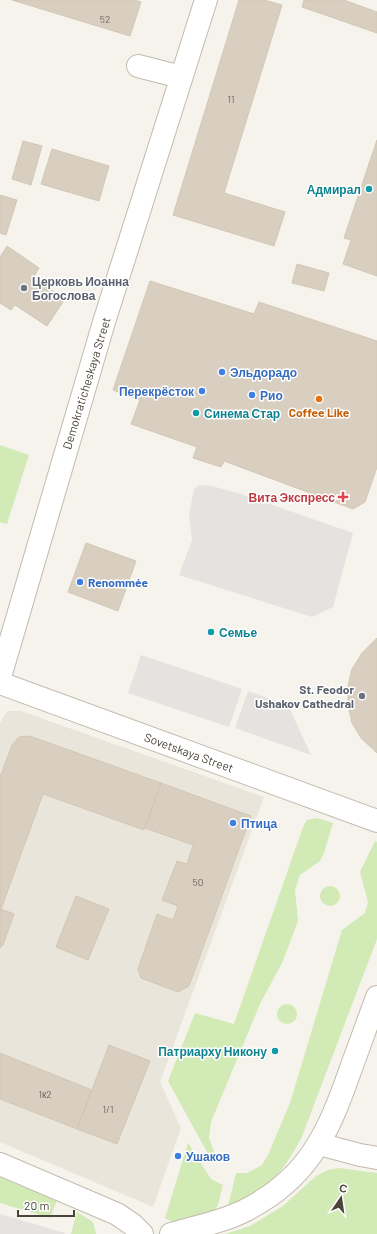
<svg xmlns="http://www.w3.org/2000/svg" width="377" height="1234" viewBox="0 0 377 1234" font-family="Barlow,sans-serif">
  <rect width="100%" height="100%" fill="#f6f3ec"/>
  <!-- residential -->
  <path fill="#eae5da" d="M 7,711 L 21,711 L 264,797 L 160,1082 L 181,1128 L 153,1207 L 0,1142 L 0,723 Z"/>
  <!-- green -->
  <path fill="#d2eab5" d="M 0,445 L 29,455 L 7,524 L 0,522 Z
    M 317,818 L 333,823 L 324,853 L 320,861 L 300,875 L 295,890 L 298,921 L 283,961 L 260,1004 L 211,1122 L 209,1138 L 216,1157 L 213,1163 L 168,1081 L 195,1013 L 234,1024 L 303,827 L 307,820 Z
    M 375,841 L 377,842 L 377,939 L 301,1139 C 290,1158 280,1176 262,1189 C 251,1196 239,1201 228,1206 L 236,1173 L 247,1173 L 262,1165 L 268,1155 L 290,1103 L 342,930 L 365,913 L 368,902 L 360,872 Z
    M320 896a10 10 0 1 1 20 0a10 10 0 1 1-20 0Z
    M277 1014a10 10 0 1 1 20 0a10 10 0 1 1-20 0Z
    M 188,1143 L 211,1179 L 223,1185 L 218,1205 L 213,1213 L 173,1222 L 165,1218 Z
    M 339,1168 L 377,1173 L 377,1234 L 225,1234 L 250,1226 L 283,1206 L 316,1176 L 328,1170 Z
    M 0,1172 L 58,1198 L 50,1218 L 0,1203 Z
    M 77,1212 L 93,1222 L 96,1234 L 71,1234 Z"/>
  <!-- parking -->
  <path fill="#e5e3e0" d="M 198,485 L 212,486 L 241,494 L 353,533 L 333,607 L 312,617 L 179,575 L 192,540 L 189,514 L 194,490 Z
    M 141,655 L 242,689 L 229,727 L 128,693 Z
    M 248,691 L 288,705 L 311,755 L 235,728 Z
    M 0,1214 L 65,1233 L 64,1234 L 0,1234 Z"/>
  <!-- building -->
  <path fill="#d8cfc1" stroke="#d3c7b4" d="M 12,0 L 134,0 L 141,2 L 130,36 Z
    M 239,0 L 264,0 L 282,5 L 224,193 L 285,212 L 274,246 L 173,215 Z
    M 304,0 L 344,0 L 377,12 L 377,33 L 302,7 Z
    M 377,140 L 377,276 L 343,264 L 351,240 L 344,238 Z
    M 23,141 L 42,146 L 31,185 L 12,179 Z
    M 52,149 L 109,166 L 99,201 L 41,184 Z
    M 0,195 L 17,200 L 6,235 L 0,233 Z
    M 7,246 L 39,268 L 33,278 L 65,299 L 47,326 L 15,305 L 11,310 L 0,303 L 0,257 Z
    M 297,264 L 329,273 L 324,291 L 292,283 Z
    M 150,281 L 254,314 L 259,302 L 377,341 L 377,467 L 365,502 L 353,509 L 224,461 L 221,467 L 193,458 L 197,447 L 131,424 L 140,400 L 113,390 Z
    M 86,543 L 136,561 L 118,611 L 68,592 Z
    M 377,638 L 377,753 L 361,738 L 352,723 L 348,705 L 348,686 L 352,669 L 362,653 Z
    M 30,736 L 161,783 L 144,830 L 43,794 L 1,909 L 14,914 L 3,945 L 0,948 L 0,777 L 12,745 L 19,737 Z
    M 161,783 L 251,816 L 189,986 L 178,992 L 141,978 L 138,969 L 157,914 L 173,920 L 178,906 L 162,900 L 177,861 L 187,864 L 193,845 L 145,828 Z
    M 76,896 L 109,909 L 88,960 L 56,947 Z
    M 109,1045 L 150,1061 L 117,1144 L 77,1129 Z
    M 0,1053 L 92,1090 L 77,1129 L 0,1099 Z"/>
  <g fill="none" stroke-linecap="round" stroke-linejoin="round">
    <!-- minor casing -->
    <g stroke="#c2bbae" stroke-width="24">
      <path id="minor" d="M 138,66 L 181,77
        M 0,677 L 104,322 L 206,0
        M 0,683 L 377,821
        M 319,1144 L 360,1155 L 377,1158
        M 0,1164 L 117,1214 L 133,1225 L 142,1234
        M 171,1234 C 195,1227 223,1222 246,1210 C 308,1178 328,1134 350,1071 C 359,1046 368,1022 377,997"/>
    </g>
    <!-- minor -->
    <use href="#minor" stroke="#fff" stroke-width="22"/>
  </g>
  <!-- markers -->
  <g fill="#0f9aa8" stroke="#fff" stroke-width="1.5">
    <circle cx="369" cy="189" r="4"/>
    <circle cx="196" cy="413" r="4"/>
    <circle cx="211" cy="632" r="4"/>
    <circle cx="275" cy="1051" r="4"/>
  </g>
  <g fill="#6b7280" stroke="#fff" stroke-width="1.5">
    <circle cx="24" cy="288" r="4"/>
    <circle cx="362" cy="696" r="4"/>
  </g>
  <g fill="#3f7fe0" stroke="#fff" stroke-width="1.5">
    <circle cx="222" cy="372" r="4"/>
    <circle cx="202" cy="391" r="4"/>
    <circle cx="252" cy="395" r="4"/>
    <circle cx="80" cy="582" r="4"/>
    <circle cx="233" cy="823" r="4"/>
    <circle cx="178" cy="1156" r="4"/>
  </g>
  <circle fill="#e8710a" stroke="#fff" stroke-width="1.5" cx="319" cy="399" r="4"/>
  <path fill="#e0444e" stroke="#fff" stroke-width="1.5" d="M341 491h4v4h4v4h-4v4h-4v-4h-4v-4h4z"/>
  <g text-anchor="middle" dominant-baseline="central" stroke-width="3" stroke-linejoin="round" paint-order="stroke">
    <!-- number labels -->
    <g font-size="10" fill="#6e675b">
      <text x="105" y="19">52</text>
      <text x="231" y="99">11</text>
      <text x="198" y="882">50</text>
      <text x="45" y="1094">1к2</text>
      <text x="108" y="1109">1/1</text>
    </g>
    <!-- culture labels -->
    <g font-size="12" font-weight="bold" fill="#0d838f" stroke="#fff" text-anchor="end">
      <text x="361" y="189">Адмирал</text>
      <text x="204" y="413" text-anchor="start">Синема Стар</text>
      <text x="219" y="632" text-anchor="start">Семье</text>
      <text x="267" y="1051">Патриарху Никону</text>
    </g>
    <!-- worship labels -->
    <g font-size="12" font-weight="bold" fill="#5b616d" stroke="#fff" text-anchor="start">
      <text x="32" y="281">Церковь Иоанна<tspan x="32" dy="14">Богослова</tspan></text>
      <text x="354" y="689" text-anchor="end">St. Feodor<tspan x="354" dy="14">Ushakov Cathedral</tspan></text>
    </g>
    <!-- shop labels -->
    <g font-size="12" font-weight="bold" fill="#366cbe" stroke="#fff" text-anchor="start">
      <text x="230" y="372">Эльдорадо</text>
      <text x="194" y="391" text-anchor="end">Перекрёсток</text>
      <text x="260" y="395">Рио</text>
      <text x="88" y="582">Renommée</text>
      <text x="241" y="823">Птица</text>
      <text x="186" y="1156">Ушаков</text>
    </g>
    <!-- street labels -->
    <g font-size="12" fill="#4b4439" stroke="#fff">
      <text transform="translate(86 383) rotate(-73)">Demokraticheskaya Street</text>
      <text transform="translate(189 752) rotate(20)">Sovetskaya Street</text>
    </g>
    <!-- food labels -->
    <g font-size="12" font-weight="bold" fill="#c56008" stroke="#fff">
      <text x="319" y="412">Coffee Like</text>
    </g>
    <!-- health labels -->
    <g font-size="12" font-weight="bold" fill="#be3a42" stroke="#fff" text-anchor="end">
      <text x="335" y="497">Вита Экспресс</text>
    </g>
  </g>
  <!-- north arrow -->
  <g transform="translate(341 1198) rotate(13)" stroke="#ffffff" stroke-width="3" paint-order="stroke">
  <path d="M0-3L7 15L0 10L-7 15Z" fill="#4b4439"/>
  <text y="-6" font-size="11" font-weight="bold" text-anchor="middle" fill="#4b4439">С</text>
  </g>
  <!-- scale -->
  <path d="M18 1210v6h56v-6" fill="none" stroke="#4b4439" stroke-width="2"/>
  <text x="24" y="1210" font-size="12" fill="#4b4439" stroke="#ffffff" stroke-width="3" paint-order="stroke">20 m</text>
</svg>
